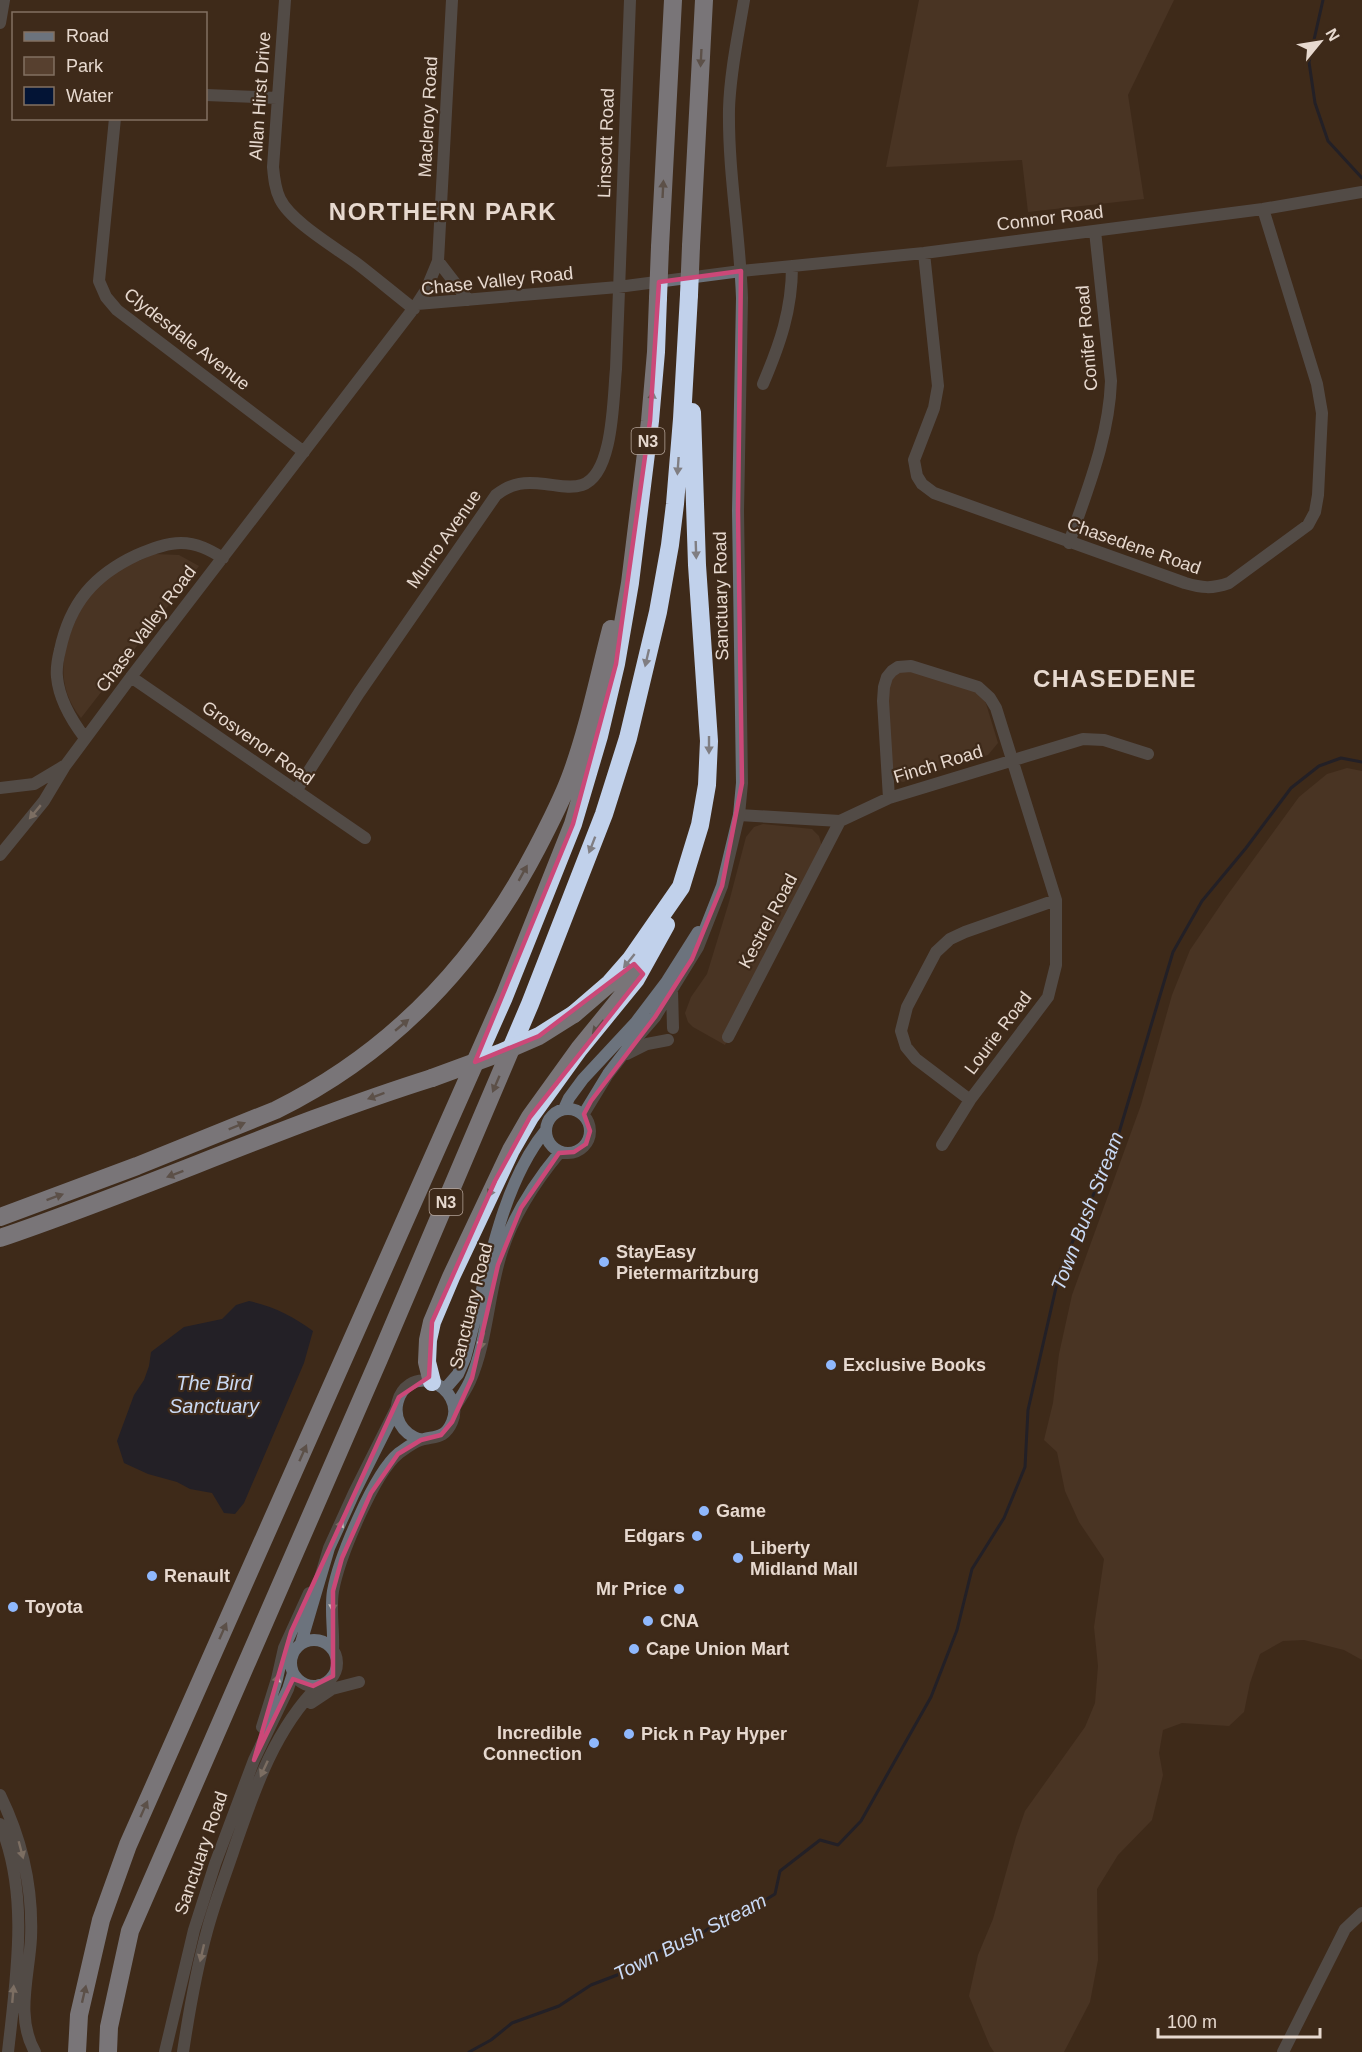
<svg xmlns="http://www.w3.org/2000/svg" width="1362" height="2052" viewBox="0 0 1362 2052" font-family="Helvetica,sans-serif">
  <rect width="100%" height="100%" fill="#3e2a1a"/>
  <!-- green -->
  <path fill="#57402f" d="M 919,0 L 1174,0 L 1128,95 L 1144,199 L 1028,212 L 1022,160 L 886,167 Z
    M 154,554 L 179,555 L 199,566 L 81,718 C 51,681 64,640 85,602 C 89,595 93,584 100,579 C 116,569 137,562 154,554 Z
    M 901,668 L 972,689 L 984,697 L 998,743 L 988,755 L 903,782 L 897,780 L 891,773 L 888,678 Z
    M 1347,768 L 1362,771 L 1362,1660 L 1344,1650 L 1304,1640 L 1283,1641 L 1260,1654 L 1250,1683 L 1244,1712 L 1229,1726 L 1182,1723 L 1163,1730 L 1159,1753 L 1163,1775 L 1152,1820 L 1118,1855 L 1097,1889 L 1098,1960 L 1090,2002 L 1064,2052 L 994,2052 L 990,2046 L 969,1996 L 978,1955 L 993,1919 L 1016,1837 L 1025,1811 L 1085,1727 L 1095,1703 L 1098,1666 L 1094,1627 L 1104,1559 L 1079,1522 L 1065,1491 L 1057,1452 L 1044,1440 L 1053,1403 L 1059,1354 L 1072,1295 L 1141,1105 L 1172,995 L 1190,950 L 1226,897 L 1299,797 L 1327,774 Z
    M 763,824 L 812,829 L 819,836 L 822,847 L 725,1045 L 693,1027 L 688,1022 L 685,1013 L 691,997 L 707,974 L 729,902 L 746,837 L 754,827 Z"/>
  <!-- water -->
  <path fill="#031435" d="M 249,1301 C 273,1306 293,1316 313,1331 L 304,1363 L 244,1503 L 235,1514 L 224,1513 L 212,1493 L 190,1489 L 177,1482 L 148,1474 L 124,1463 L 117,1441 L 134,1395 L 144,1380 L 149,1366 L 151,1352 L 184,1327 L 222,1319 L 236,1305 Z"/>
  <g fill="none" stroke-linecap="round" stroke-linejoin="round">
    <!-- stream -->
    <path stroke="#031435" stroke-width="3" d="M 1323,0 L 1309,62 L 1315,103 L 1328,141 L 1362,178
      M 469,2052 L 491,2040 L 512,2023 L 559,2006 L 591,1985 L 625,1972 L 678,1940 L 699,1935 L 729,1915 L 749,1910 L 775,1894 L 780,1871 L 820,1840 L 838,1845 L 861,1821 L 931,1697 L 957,1630 L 972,1569 L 1004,1518 L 1025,1467 L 1028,1410 L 1060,1270 L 1115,1146 L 1173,952 L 1202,901 L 1246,848 L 1291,788 L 1319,766 L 1341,758 L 1362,762"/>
    <!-- minor -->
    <path stroke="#6c737d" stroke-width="12" d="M 285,0 L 273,167 C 274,178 275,189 280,199 C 291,222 338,249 359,265 C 377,279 395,294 414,309
      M 206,95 L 277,98
      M 115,118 L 99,281 L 106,297 L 117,310 L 304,452
      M 924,253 L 938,386 L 934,408 L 914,460 L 917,476 L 922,484 L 934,493 L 1185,583 C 1202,588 1212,589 1229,583 L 1308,525 L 1315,512 L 1318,495 L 1322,413 L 1317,384 L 1263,209
      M 438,261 L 468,300
      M 417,304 L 426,290 L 438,261 L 452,0
      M 763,384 C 780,344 792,310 792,266
      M 1069,543 C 1087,490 1109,438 1111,381 L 1095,231
      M 131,677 L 365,838
      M 85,738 C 72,721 59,699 57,677 C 56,668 58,658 60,650 C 70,603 94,575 137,555 C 151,549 166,543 181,543 C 197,543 210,550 223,558
      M 0,788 L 34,784 L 64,766
      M 296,791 L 359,693 L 496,495 C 512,482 526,482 545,484 C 556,485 570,489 582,485 C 614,475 613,396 616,369 L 630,0
      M 889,798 L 883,701 L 884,687 L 887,677 L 892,671 L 898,667 L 911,666 L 978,687 L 990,698 L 996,708 L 1056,900 L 1056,965 L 1048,997 L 970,1100 L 942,1145
      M 739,815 L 840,821 L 889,798 L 1083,739 L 1104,740 L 1148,754
      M 0,855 L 44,801 L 65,766 L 131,677 L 417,304 L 618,287 L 741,271 L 924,253 L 1263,209 L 1362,192
      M 728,1037 L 840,821
      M 970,1100 L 916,1059 L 906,1047 L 901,1031 L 907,1007 L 936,952 L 950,939 L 965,932 L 1056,900
      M 1283,2052 L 1345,1929 L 1362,1913"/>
    <!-- tertiary -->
    <path stroke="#6c737d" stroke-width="12" d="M 0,23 L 4,0
      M 672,990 L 673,1028
      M 627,1054 L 647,1044 L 668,1040
      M 564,1109 L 569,1098 L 583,1079 L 636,1022 L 667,981 L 698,932
      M546 1131a22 22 0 1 1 44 0a22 22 0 1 1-44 0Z
      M 583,1115 L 608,1074 L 628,1048 L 655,1017 L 698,947 L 722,886 L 739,815 L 742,783 L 738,511 L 742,298 C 740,235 728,173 729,109 C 730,73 738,36 744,0
      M 445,1389 L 458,1374 L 465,1358 C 485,1287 498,1188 546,1130
      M 454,1408 C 460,1399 466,1390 470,1381 C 488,1340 488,1293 502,1251 C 514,1214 536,1181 560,1152
      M291 1663a23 23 0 1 1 46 0a23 23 0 1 1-46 0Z
      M 301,1643 L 329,1548 L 354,1493 L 396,1409
      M 333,1650 C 334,1630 330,1610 333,1591 C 339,1558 374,1473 399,1453 C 405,1449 411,1444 418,1441 C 432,1435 444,1441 452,1422 C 459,1406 449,1388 432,1382 C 397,1371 379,1427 421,1440
      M 311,1703 L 332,1689 L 359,1682
      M 262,1727 L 277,1679 L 284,1648 L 309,1593
      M 0,1795 C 22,1840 33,1888 31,1938 C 29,1976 15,2017 35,2052
      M 0,1824 C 30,1895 16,1978 8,2052
      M 165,2052 L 194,1930 L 215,1864 L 254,1760 L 288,1689 L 293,1673
      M 183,2052 C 189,2012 196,1971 207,1931 C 214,1904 225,1876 234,1849 C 254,1791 274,1730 319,1685"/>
    <!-- motorway -->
    <path stroke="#c1d1eb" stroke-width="18" d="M 691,246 L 704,0
      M 660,247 L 673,0
      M 574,1014 L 610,983 L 631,959 L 681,887 L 700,825 L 707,785 L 709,741 L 697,565 L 692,412
      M 0,1217 L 137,1166 L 276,1110 C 393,1052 477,963 537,848 C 549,825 561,802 570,778 C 588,730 598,679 611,629
      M 0,1238 C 145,1189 286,1124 432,1078
      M 432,1382 L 427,1362 L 428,1340 L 432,1322 L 451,1277 L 511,1150 L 530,1117 L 579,1049 L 636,979 L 666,925
      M 77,2052 L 79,2015 L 101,1920 L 128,1845 L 504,997 L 573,824 L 599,736 L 616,664 L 630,583 L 650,421 L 656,352 L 658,298
      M 108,2052 L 109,2027 L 130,1931 L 379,1359 L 530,1004 L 604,814 L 628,738 L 658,612 L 670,545 L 675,504 L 682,419 L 689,295"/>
    <!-- motorway-bridge -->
    <path stroke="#c1d1eb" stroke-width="18" d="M 689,295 L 691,246
      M 658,298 L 660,247
      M 432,1078 L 500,1053 L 539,1036 L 574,1014"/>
  </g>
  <!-- one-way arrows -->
  <defs><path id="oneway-solid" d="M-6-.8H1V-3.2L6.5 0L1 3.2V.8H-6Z" transform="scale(1.5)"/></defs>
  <g fill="#807e82">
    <use href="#oneway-solid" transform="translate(701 58) rotate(93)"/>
    <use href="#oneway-solid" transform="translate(663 189) rotate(-87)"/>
    <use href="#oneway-solid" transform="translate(652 400) rotate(-85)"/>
    <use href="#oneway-solid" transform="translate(678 466) rotate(94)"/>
    <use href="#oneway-solid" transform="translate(696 550) rotate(88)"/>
    <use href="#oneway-solid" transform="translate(647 658) rotate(103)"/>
    <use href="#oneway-solid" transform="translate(709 745) rotate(90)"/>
    <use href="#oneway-solid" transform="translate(592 845) rotate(111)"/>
    <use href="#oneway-solid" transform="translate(523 873) rotate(-61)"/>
    <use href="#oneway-solid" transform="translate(629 961) rotate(129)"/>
    <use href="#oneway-solid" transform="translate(402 1025) rotate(-40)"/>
    <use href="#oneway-solid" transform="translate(598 1027) rotate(130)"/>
    <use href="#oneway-solid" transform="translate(496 1084) rotate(113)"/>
    <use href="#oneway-solid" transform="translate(376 1096) rotate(160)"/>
    <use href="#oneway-solid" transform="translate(237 1126) rotate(-22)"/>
    <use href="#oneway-solid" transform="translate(175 1174) rotate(159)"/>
    <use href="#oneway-solid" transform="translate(492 1189) rotate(115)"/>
    <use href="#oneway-solid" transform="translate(55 1197) rotate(-20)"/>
    <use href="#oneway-solid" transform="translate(303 1453) rotate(-66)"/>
    <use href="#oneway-solid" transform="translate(223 1631) rotate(-66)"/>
    <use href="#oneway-solid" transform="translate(144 1809) rotate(-66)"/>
    <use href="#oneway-solid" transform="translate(84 1994) rotate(-77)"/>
  </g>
  <g fill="#c8c0ba">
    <use href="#oneway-solid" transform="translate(35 812) rotate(130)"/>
    <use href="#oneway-solid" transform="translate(482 1341) rotate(103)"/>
    <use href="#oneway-solid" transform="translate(339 1528) rotate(-66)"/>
    <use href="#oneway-solid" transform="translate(333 1603) rotate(92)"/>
    <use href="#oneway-solid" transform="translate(276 1683) rotate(-75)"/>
    <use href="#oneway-solid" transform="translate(264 1769) rotate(115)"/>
    <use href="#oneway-solid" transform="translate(21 1850) rotate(75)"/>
    <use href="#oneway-solid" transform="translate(202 1953) rotate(103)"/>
    <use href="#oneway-solid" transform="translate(13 1994) rotate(-85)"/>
  </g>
  <!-- marked area -->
  <path d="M0 0H1362V2052H0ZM 741,271 L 738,511 L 742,783 L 722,886 L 692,959 L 655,1017 L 591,1101 L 584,1114 L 590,1131 L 586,1144 L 574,1152 L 559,1153 L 521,1208 L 498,1265 L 472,1378 L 452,1422 L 441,1435 L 421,1440 L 398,1454 L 371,1493 L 342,1558 L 333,1591 L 333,1676 L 313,1686 L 293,1679 L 254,1760 L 291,1632 L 399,1397 L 429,1377 L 432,1322 L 495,1181 L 530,1117 L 643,974 L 634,964 L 539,1036 L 475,1062 L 573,824 L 616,664 L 650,421 L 659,282 Z" fill="#3e2a1a" fill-opacity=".55" fill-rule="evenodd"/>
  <path fill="none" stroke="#cb4878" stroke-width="4.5" stroke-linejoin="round" d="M 741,271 L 738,511 L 742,783 L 722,886 L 692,959 L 655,1017 L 591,1101 L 584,1114 L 590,1131 L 586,1144 L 574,1152 L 559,1153 L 521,1208 L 498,1265 L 472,1378 L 452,1422 L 441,1435 L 421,1440 L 398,1454 L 371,1493 L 342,1558 L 333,1591 L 333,1676 L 313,1686 L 293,1679 L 254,1760 L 291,1632 L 399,1397 L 429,1377 L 432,1322 L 495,1181 L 530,1117 L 643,974 L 634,964 L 539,1036 L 475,1062 L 573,824 L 616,664 L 650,421 L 659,282 Z"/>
  <!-- markers -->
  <g fill="#8fb8fd" stroke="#3e2a1a" stroke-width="2">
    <circle cx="604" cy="1262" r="6"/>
    <circle cx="831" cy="1365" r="6"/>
    <circle cx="704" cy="1511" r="6"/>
    <circle cx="697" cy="1536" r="6"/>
    <circle cx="738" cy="1558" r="6"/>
    <circle cx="152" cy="1576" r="6"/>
    <circle cx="679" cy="1589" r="6"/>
    <circle cx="13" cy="1607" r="6"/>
    <circle cx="648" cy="1621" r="6"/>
    <circle cx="634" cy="1649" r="6"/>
    <circle cx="629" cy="1734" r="6"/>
    <circle cx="594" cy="1743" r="6"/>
  </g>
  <g text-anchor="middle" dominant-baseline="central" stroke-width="4.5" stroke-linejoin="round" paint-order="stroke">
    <!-- shield labels -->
    <g fill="#3e2a1a" stroke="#b4a499" stroke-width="1.5">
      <rect x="631.5" y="428" width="33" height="26" rx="4.5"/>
      <rect x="429.5" y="1189" width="33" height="26" rx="4.5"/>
    </g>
    <g font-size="16" font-weight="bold" fill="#e7d9cf">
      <text x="648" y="441">N3</text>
      <text x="446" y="1202">N3</text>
    </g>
    <!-- street labels -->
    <g font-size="18" fill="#e7d9cf" stroke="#3e2a1a">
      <text transform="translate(260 96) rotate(-86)">Allan Hirst Drive</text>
      <text transform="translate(428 117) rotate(-87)">Macleroy Road</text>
      <text transform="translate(606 143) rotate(-88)">Linscott Road</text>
      <text transform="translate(1050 218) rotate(-7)">Connor Road</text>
      <text transform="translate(497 281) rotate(-6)">Chase Valley Road</text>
      <text transform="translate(1087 338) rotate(-95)">Conifer Road</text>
      <text transform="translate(187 339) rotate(38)">Clydesdale Avenue</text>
      <text transform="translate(444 539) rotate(-55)">Munro Avenue</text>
      <text transform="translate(1134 546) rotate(19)">Chasedene Road</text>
      <text transform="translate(721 596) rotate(-91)">Sanctuary Road</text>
      <text transform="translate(146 629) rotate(-53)">Chase Valley Road</text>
      <text transform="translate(258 743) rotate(35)">Grosvenor Road</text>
      <text transform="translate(938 764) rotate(-17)">Finch Road</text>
      <text transform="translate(768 921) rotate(-62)">Kestrel Road</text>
      <text transform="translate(998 1033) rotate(-53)">Lourie Road</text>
      <text transform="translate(471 1306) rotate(-76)">Sanctuary Road</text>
      <text transform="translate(201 1853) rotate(-71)">Sanctuary Road</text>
    </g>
    <!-- poi labels -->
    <g font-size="18" font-weight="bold" fill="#e7d9cf" stroke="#3e2a1a" text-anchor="start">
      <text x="616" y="1252">StayEasy<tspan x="616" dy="21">Pietermaritzburg</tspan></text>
      <text x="843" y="1365">Exclusive Books</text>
      <text x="716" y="1511">Game</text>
      <text x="685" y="1536" text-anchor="end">Edgars</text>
      <text x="750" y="1548">Liberty<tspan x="750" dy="21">Midland Mall</tspan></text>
      <text x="164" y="1576">Renault</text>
      <text x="667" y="1589" text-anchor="end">Mr Price</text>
      <text x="25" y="1607">Toyota</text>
      <text x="660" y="1621">CNA</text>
      <text x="646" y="1649">Cape Union Mart</text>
      <text x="582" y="1733" text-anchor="end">Incredible<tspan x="582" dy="21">Connection</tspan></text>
      <text x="641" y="1734">Pick n Pay Hyper</text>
    </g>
    <!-- water labels -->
    <g font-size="20" font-style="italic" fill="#c9d9f4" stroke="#3e2a1a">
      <text transform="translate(1087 1211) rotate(-69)">Town Bush Stream</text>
      <text x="214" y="1383">The Bird<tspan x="214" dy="23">Sanctuary</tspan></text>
      <text transform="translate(690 1937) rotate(-27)">Town Bush Stream</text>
    </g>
    <!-- district labels -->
    <g font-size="24" font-weight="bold" letter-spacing="1.5" fill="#e7d9cf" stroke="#3e2a1a">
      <text x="443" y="211">NORTHERN PARK</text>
      <text x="1115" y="678">CHASEDENE</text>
    </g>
  </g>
  <!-- legend -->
  <rect x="12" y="12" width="195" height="108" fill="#3e2a1a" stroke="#827062" stroke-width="1.5"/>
  <rect x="24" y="32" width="30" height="9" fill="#6c737d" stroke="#827062" stroke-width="1.5"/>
  <text x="66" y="42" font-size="18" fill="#e7d9cf">Road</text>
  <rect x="24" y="57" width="30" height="18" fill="#57402f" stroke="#827062" stroke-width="1.5"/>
  <text x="66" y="72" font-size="18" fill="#e7d9cf">Park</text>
  <rect x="24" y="87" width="30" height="18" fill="#031435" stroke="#827062" stroke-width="1.5"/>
  <text x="66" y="102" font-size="18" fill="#e7d9cf">Water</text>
  <!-- north arrow -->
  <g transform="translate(1320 42) rotate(60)" stroke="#3e2a1a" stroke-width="4.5" paint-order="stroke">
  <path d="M0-4.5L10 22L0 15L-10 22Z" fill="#e7d9cf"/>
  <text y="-9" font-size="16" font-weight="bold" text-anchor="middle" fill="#e7d9cf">N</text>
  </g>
  <!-- scale -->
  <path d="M1158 2028v9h162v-9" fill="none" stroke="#e7d9cf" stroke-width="3"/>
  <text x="1167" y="2028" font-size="18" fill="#e7d9cf" stroke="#3e2a1a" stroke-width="4.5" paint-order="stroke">100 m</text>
</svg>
